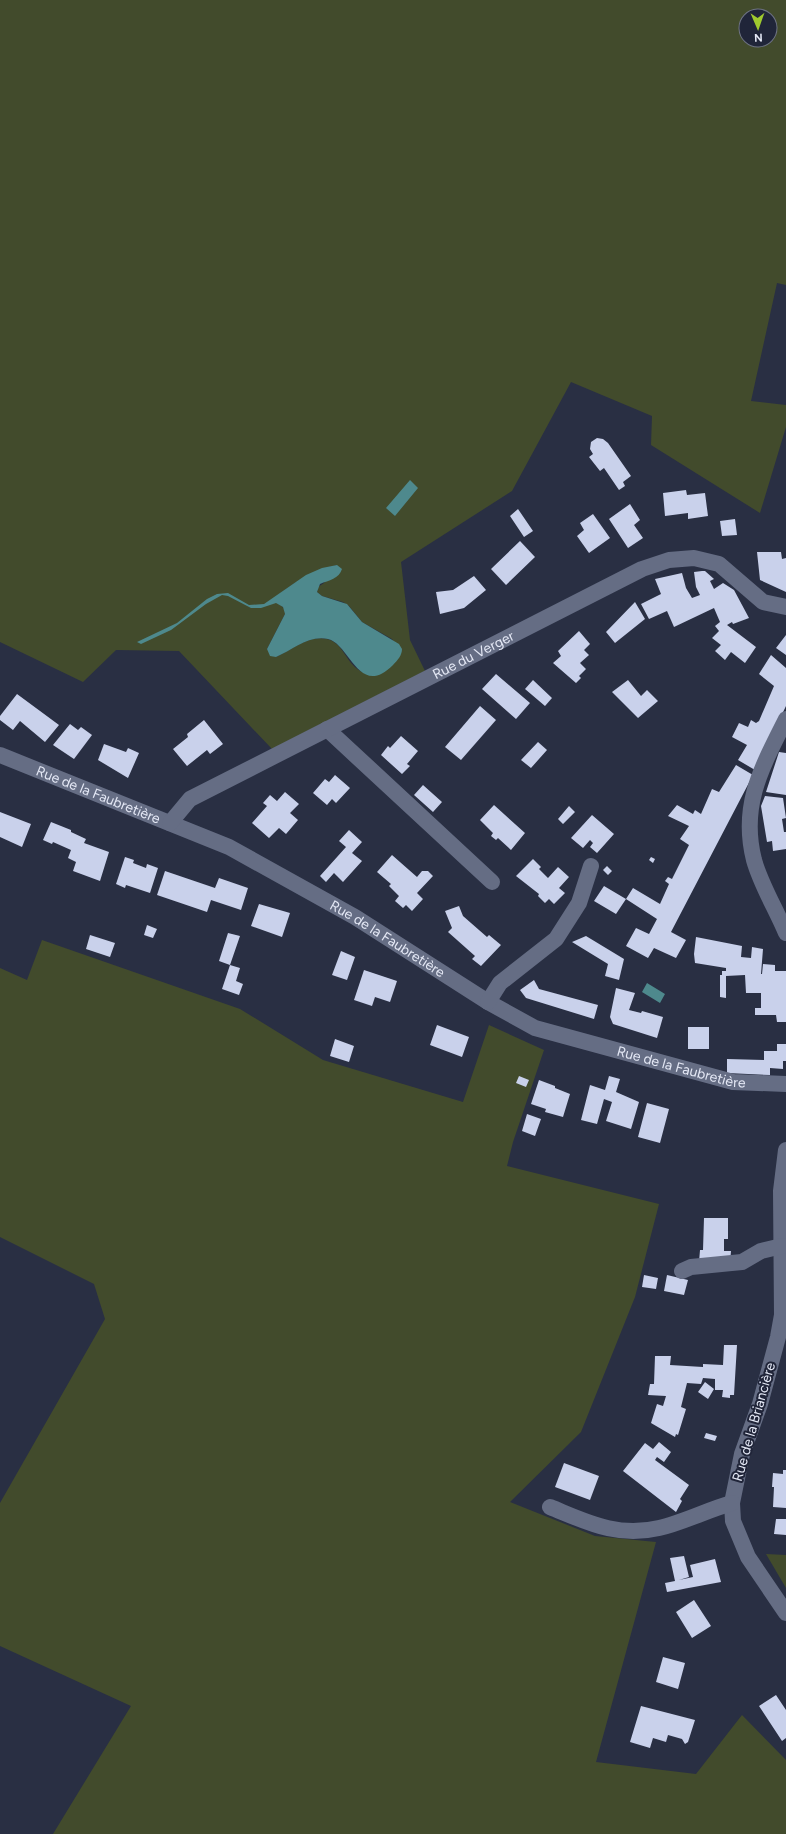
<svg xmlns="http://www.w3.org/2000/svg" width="786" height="1834" viewBox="0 0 786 1834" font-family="Figtree,sans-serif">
  <rect width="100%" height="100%" fill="#292f43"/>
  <!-- green -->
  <path fill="#424b2c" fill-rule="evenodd" d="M 0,0 L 786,0 L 786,285 L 777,283 L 751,401 L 786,405 L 786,427 L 760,513 L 651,445 L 652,416 L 571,382 L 512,491 L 401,562 L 410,640 L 425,671 L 272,749 L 179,651 L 116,650 L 83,682 L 0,642 ZM 746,16 L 770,16 L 770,40 L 746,40 ZM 337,565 L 324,583 L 318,587 L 317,592 L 322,596 L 343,602 L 349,606 L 362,622 L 392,639 L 401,653 C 391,671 369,684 352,664 C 344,655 340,642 327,639 C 308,635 292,650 276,657 L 267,649 L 285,614 C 285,605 278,604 272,600 C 293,583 311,571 337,565 Z
    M 42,940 L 240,1009 L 323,1060 L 463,1102 L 489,1025 L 544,1050 L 513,1142 L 507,1166 L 659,1204 L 635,1297 L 581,1432 L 510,1502 L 595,1536 L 656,1542 L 596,1762 L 696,1774 L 742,1715 L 786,1760 L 786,1834 L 53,1834 L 131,1706 L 0,1646 L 0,1503 L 105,1319 L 94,1284 L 0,1237 L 0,968 L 27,980 Z
    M 766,1554 L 786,1555 L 786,1588 Z"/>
  <!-- water -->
  <path fill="#4e898d" d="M 410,480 L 418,488 L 395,516 L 386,508 Z
    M 337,565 L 342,569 C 339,579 329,580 320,584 L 317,592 L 322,596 L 347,604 L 362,622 L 399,644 L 402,649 C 402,655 398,660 393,665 C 359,699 350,644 328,639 C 308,635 293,650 276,657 L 270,656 L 267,649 L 285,614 L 283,607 L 276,603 L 261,608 L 251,608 L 228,596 L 222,595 L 206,604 L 171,630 L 141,644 L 137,642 L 177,623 L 207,599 L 217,594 L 228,593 L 249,605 L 264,604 L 306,575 L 322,568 Z
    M 647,983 L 665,994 L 660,1003 L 642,992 Z"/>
  <!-- building -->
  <path fill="#c9d1eb" d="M 597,438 L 603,439 L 608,443 L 631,476 L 623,482 L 625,486 L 619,490 L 604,468 L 600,471 L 589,457 L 593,454 L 590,449 L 591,442 Z
    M 686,490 L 687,495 L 705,493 L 708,516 L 688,519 L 688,513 L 665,516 L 663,493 Z
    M 630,504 L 640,520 L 634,525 L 643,538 L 628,548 L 609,519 Z
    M 518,509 L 533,531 L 524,537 L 510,516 Z
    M 593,514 L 610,538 L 589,553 L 577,536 L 584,530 L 580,523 Z
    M 735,519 L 737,535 L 722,536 L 720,521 Z
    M 520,541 L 535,557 L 506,585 L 491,569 Z
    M 757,552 L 781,552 L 782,559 L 786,558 L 786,592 L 760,580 Z
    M 702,571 L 705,571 L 714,579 L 710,581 L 714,589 L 723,583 L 734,590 L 749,618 L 733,624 L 732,622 L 727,625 L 756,647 L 745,663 L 731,652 L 725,660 L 715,651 L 721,645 L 712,638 L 719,631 L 715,626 L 720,622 L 714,608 L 674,627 L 667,611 L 649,619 L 641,604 L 661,594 L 655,579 L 682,573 L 686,588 L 692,598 L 700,595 L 696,587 L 694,572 Z
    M 474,576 L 486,590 L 464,608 L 440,614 L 436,592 L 453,590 Z
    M 635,602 L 645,619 L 615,643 L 606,632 Z
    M 579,631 L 590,644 L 584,650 L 589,655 L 580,663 L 586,669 L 579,676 L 581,678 L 576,683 L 553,663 L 561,656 L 558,651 Z
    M 786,635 L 786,655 L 776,648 Z
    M 771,655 L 786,668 L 786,706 L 755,770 L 738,760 L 747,745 L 732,737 L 739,723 L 748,727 L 751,720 L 756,723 L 759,721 L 774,686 L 759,674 Z
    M 496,674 L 530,703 L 516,719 L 482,689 Z
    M 533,680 L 552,698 L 545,706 L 525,689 Z
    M 628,680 L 641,696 L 647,690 L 658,701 L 638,718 L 612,692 Z
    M 17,694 L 59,725 L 45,742 L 20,721 L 13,730 L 0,720 L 0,716 Z
    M 480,706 L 496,720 L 461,760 L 445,747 Z
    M 204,720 L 223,744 L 210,754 L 207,750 L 187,766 L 173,749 L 188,737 L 187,734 Z
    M 70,724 L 78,730 L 81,727 L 92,735 L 74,759 L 53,745 Z
    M 401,736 L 418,751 L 407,764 L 410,766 L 402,774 L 381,755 L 388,746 L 390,748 Z
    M 538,742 L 547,750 L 531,768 L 521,760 Z
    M 104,744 L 126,752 L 128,748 L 139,753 L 128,778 L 98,760 Z
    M 779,752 L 786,753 L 786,795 L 766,792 Z
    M 736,765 L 753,775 L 671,932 L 686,940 L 676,958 L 654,948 L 648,958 L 626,946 L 636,928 L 649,934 L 657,919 L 626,899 L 616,914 L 594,901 L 604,886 L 626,899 L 633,888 L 660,904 L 669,884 L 665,881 L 668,877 L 672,879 L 689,845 L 680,839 L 689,826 L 668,816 L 677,805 L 693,814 L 695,810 L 701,814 L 712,789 L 719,792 Z
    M 335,775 L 350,788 L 336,803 L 332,799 L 327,805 L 313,793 L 325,779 L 329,782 Z
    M 423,785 L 442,802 L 433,812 L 414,795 Z
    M 285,792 L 299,804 L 290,813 L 298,820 L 286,834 L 279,828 L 269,838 L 252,823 L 267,806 L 263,803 L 270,795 L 277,801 Z
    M 765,796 L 783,798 L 786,818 L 782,819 L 784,832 L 786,832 L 786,849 L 773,851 L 772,841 L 767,842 L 761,806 Z
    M 494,805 L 525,833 L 511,850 L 498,838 L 496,840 L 491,836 L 493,833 L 480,820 Z
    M 569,806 L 575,812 L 563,824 L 558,819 Z
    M 0,812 L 31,824 L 22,847 L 0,837 Z
    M 592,815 L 614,834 L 597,853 L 590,847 L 593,843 L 590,840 L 583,848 L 571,838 Z
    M 51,822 L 71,830 L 71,832 L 86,839 L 84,843 L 109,852 L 100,881 L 73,871 L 76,862 L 68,858 L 71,850 L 53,842 L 52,844 L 43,840 Z
    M 349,830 L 362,842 L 352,853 L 362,861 L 343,882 L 334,873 L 326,882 L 320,876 L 346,847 L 339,841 Z
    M 392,855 L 417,877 L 422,871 L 428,871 L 433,876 L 417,893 L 423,899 L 412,911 L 406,905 L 403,908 L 395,901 L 399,896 L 389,886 L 391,884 L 377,872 Z
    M 125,857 L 134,860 L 133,863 L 146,868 L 147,864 L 158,868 L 150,893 L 126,885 L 125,888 L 116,884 Z
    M 651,857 L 655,859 L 653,863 L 649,860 Z
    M 533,859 L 541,867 L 539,869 L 548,878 L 558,867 L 569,877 L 559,888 L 565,893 L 554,904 L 549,899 L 545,903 L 538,896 L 539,894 L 516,876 Z
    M 607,866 L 612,871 L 608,875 L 603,870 Z
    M 165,871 L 215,888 L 219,878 L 248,888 L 241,910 L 211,900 L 207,912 L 157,895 Z
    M 259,904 L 290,913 L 282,937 L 251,926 Z
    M 459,906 L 463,916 L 487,937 L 489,935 L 501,945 L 481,966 L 472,959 L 475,956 L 448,932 L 452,928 L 445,911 Z
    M 147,925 L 157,929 L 153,938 L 144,935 Z
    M 228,933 L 240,936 L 230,965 L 219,961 Z
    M 90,935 L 115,943 L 110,957 L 86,949 Z
    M 586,936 L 624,959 L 619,980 L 605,976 L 608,964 L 572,942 Z
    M 696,937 L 742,946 L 741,957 L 751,958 L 752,947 L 763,949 L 761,974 L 762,974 L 763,964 L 775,965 L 775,971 L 786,971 L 786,1022 L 777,1022 L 776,1015 L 755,1015 L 755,1008 L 761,1008 L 761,993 L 746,993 L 745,975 L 726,976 L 726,998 L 720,997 L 720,975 L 722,975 L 722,971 L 726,971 L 726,968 L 695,963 L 694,954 Z
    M 341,951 L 355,957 L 347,980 L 332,975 Z
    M 230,965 L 240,968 L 236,981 L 243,984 L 239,995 L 222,989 Z
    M 364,970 L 397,981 L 390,1002 L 375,997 L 372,1006 L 354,1000 Z
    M 534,980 L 539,989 L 598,1005 L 594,1019 L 526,998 L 520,990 Z
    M 616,988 L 635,993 L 629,1010 L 641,1013 L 642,1011 L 663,1017 L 657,1038 L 613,1024 L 610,1017 Z
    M 437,1025 L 469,1037 L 462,1057 L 430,1045 Z
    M 688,1027 L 709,1027 L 709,1049 L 688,1049 Z
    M 335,1039 L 354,1046 L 349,1062 L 330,1056 Z
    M 777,1044 L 786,1044 L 786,1061 L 783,1061 L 783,1069 L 770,1068 L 770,1075 L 727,1073 L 727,1059 L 764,1060 L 764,1051 L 777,1051 Z
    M 519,1076 L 529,1080 L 526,1087 L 516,1083 Z
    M 609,1076 L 620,1079 L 616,1092 L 639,1102 L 631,1129 L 606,1121 L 612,1102 L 604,1099 L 597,1124 L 581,1120 L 590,1085 L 605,1090 Z
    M 539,1080 L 555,1086 L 555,1088 L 570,1094 L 563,1117 L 545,1112 L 546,1109 L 531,1104 Z
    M 647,1103 L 669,1109 L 660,1143 L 638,1137 Z
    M 527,1114 L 541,1119 L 535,1136 L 522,1131 Z
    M 704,1218 L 728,1218 L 728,1239 L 724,1239 L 724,1251 L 731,1251 L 730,1263 L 699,1262 L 700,1250 L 703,1250 Z
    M 644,1275 L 658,1278 L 656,1289 L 642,1287 Z
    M 667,1275 L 688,1280 L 684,1295 L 664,1291 Z
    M 724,1345 L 737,1345 L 734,1395 L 730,1395 L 730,1398 L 722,1397 L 723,1390 L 715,1390 L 715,1379 L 703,1378 L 701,1384 L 687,1383 L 681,1407 L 686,1409 L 678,1435 L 676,1434 L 675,1437 L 651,1423 L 657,1404 L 663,1406 L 666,1396 L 648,1395 L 650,1384 L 654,1384 L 655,1356 L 671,1356 L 670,1365 L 703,1367 L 703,1364 L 723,1365 Z
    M 705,1382 L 714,1389 L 708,1399 L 698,1392 Z
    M 706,1433 L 717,1436 L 715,1441 L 704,1438 Z
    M 659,1442 L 671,1452 L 664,1462 L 657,1457 L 655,1460 L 689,1485 L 680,1499 L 682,1501 L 676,1512 L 623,1471 L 645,1443 L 653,1449 Z
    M 564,1463 L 599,1476 L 590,1500 L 555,1487 Z
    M 783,1470 L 786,1470 L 786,1508 L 773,1507 L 774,1487 L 772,1487 L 773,1473 L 783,1474 Z
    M 776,1519 L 786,1519 L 786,1535 L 774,1534 Z
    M 684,1556 L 689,1577 L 679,1580 L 693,1577 L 690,1565 L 715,1559 L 721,1582 L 667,1592 L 665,1583 L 675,1581 L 670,1558 Z
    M 694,1600 L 711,1626 L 692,1638 L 676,1612 Z
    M 663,1657 L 685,1663 L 678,1689 L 656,1682 Z
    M 776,1695 L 786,1710 L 786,1738 L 782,1741 L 759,1706 Z
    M 641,1706 L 695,1720 L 688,1742 L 685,1744 L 682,1739 L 668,1735 L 666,1742 L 653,1738 L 650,1748 L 630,1742 Z"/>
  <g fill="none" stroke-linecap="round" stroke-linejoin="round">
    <!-- minor -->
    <g stroke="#656d84" stroke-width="16">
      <path d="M 786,719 C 762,767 740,805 754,860 C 761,885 776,909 786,933"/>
      <path d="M 327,729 L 492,882"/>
      <path id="s1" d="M 0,755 L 229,847 L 355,917 L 488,1002 L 535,1028 L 733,1082 L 786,1084"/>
      <path id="s2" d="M 170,823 L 190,799 L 642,569 L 669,560 L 694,558 L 719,564 L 763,602 L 786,607"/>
      <path d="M 488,1002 L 500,983 L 556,939 L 579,903 L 591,866"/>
      <path d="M 786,1150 L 781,1191 L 782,1315 L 778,1337 L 760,1404 L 742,1454 L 732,1503 L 733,1521 L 748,1557 L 786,1613"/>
      <path d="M 682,1271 L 691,1267 L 742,1262 L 761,1251 L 782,1246"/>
      <path d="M 550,1507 C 587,1522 617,1538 659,1528 C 682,1523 707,1510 732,1503"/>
    </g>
  </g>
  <g text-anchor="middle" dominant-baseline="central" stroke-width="4" stroke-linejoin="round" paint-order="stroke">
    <!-- street labels -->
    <g font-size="14" fill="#e4e8f5" stroke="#202539">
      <text stroke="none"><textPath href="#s2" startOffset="349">Rue du Verger</textPath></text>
      <text stroke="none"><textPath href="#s1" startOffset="106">Rue de la Faubretière</textPath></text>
      <text stroke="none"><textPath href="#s1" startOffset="430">Rue de la Faubretière</textPath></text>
      <text stroke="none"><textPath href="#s1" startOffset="754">Rue de la Faubretière</textPath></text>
      <text transform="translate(754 1422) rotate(-74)">Rue de la Briancière</text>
    </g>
  </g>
  <!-- north arrow -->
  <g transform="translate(758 28) rotate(178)"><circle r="19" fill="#202539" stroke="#6e7384"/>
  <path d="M0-3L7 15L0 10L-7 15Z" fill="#9fca2e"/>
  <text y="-6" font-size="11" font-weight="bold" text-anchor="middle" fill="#e4e8f5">N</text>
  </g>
</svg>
